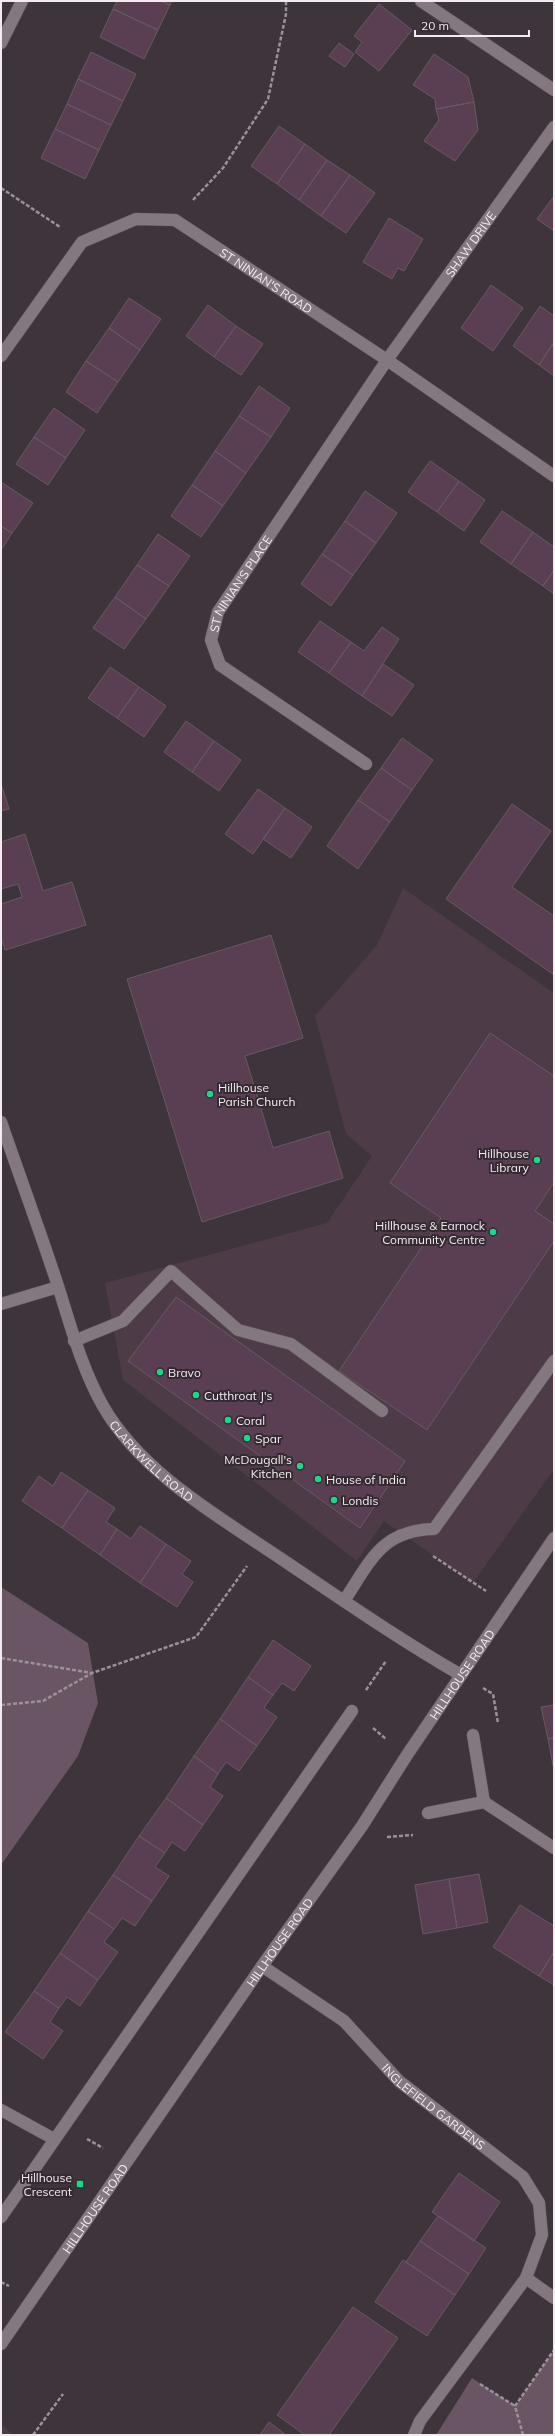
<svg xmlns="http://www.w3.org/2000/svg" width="555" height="2436" viewBox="0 0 555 2436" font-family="Mulish,sans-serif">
  <rect width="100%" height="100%" fill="#3e343b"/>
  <!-- built -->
  <path fill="#4d3c47" d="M 403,888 L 554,993 L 554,1469 L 473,1583 L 384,1521 L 357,1561 L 123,1380 L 105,1283 L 327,1223 L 372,1156 L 346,1134 L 315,1016 L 377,945 Z
    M 1,2424 L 13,2435 L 1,2435 Z"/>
  <!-- green -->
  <path fill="#695563" d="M 1,1587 L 88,1643 L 98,1703 L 78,1756 L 1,1865 Z
    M 554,2350 L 554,2435 L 436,2435 L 472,2378 L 515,2406 Z"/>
  <!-- building -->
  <path fill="#5a3f52" stroke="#665a62" d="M 117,1 L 161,1 L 170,5 L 158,30 L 113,9 Z
    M 161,1 L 172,1 L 170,5 Z
    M 379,4 L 412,30 L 379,71 L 355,52 L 362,42 L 354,36 Z
    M 113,9 L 158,30 L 144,59 L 100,37 Z
    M 339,43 L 354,54 L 345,67 L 329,56 Z
    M 91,52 L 136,74 L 123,101 L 78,79 Z
    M 434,54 L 468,77 L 474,102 L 436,109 L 435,99 L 413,85 Z
    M 78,79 L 123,101 L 111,125 L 67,104 Z
    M 474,102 L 478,130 L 455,161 L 424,141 L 439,120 L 436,109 Z
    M 67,104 L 111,125 L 99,150 L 55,129 Z
    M 279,126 L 305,144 L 277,184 L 251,166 Z
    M 55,129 L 99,150 L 85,179 L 41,158 Z
    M 305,144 L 327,160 L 299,200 L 277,184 Z
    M 327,160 L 350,175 L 321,216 L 299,200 Z
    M 350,175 L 375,193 L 346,233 L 321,216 Z
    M 554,196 L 554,231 L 537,219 Z
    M 389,218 L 423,239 L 404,271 L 398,268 L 392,279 L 363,262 Z
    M 491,285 L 523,308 L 493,351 L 461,328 Z
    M 129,298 L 161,319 L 140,350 L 109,328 Z
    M 208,305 L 236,326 L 214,357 L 186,336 Z
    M 540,306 L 554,316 L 554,342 L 539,365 L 513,346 Z
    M 236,326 L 263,344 L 241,375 L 214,357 Z
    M 109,328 L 140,350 L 118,382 L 86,361 Z
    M 554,342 L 554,376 L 539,365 Z
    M 86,361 L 118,382 L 97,413 L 66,392 Z
    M 259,386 L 290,408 L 271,437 L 239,416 Z
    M 54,408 L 85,430 L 66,458 L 34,437 Z
    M 239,416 L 271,437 L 246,473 L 215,451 Z
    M 34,437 L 66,458 L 48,485 L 16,464 Z
    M 215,451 L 246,473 L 223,506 L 192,485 Z
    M 430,461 L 459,481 L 437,512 L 408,492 Z
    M 459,481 L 485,500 L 464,531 L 437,512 Z
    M 1,482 L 33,503 L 12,533 L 1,526 Z
    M 192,485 L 223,506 L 201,537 L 171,516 Z
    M 365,491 L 397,513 L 376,543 L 345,521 Z
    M 502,511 L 533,532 L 511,564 L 480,542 Z
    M 345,521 L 376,543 L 353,575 L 322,554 Z
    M 1,526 L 12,533 L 1,550 Z
    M 533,532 L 554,547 L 554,570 L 543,586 L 511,564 Z
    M 158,534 L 190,556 L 169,586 L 137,565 Z
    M 322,554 L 353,575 L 331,606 L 301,584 Z
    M 137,565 L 169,586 L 146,619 L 115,597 Z
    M 554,570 L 554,594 L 543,586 Z
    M 115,597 L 146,619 L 124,649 L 93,628 Z
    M 320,621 L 351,642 L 329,673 L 298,652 Z
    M 382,627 L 399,639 L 362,696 L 329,673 L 351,642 L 364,651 Z
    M 383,664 L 414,685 L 392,716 L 362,696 Z
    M 110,667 L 139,687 L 117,718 L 88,698 Z
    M 139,687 L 166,706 L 144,737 L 117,718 Z
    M 186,721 L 214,741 L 192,772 L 164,752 Z
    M 402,738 L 433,760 L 412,790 L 381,768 Z
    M 214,741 L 241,760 L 219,791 L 192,772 Z
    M 381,768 L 412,790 L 390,822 L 358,800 Z
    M 1,784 L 9,809 L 1,811 Z
    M 258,789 L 285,808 L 253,854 L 225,834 Z
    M 358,800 L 390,822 L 358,869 L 327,846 Z
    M 512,804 L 551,831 L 512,887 L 554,916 L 554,975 L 446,899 Z
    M 285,808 L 312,827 L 291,858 L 263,839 Z
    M 25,834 L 43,891 L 72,882 L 86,925 L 5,950 L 1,937 L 1,904 L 22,897 L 18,884 L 1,889 L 1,842 Z
    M 271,935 L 303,1038 L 245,1056 L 273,1148 L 329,1131 L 343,1178 L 202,1222 L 127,979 Z
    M 490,1033 L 554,1076 L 554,1182 L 535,1211 L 554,1224 L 554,1241 L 427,1430 L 339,1371 L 441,1218 L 390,1183 Z
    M 176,1297 L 405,1461 L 360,1528 L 128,1361 Z
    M 61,1472 L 88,1490 L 62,1528 L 22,1501 L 39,1476 L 53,1486 Z
    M 88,1490 L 115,1508 L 106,1522 L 117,1529 L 100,1555 L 62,1528 Z
    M 140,1526 L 166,1544 L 140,1583 L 100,1555 L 117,1529 L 131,1539 Z
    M 166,1544 L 191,1561 L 182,1574 L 193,1582 L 177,1607 L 140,1583 Z
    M 273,1640 L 311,1666 L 294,1691 L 282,1683 L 273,1695 L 248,1677 Z
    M 248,1677 L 273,1695 L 264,1708 L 277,1717 L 257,1746 L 220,1719 Z
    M 554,1705 L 554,1738 L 548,1739 L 541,1707 Z
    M 220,1719 L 257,1746 L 239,1771 L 226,1762 L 218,1774 L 194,1756 Z
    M 554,1738 L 554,1770 L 548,1739 Z
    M 194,1756 L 218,1774 L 210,1787 L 223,1796 L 203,1825 L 166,1798 Z
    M 166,1798 L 203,1825 L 185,1851 L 172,1842 L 165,1853 L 139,1836 Z
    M 139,1836 L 165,1853 L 155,1867 L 169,1876 L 152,1901 L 113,1875 Z
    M 479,1874 L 488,1922 L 457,1928 L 449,1879 Z
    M 113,1875 L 152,1901 L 135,1926 L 122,1918 L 114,1929 L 88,1911 Z
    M 449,1879 L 457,1928 L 423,1934 L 415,1885 Z
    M 520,1905 L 554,1926 L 554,1952 L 539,1976 L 493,1947 Z
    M 88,1911 L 114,1929 L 104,1942 L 118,1952 L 98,1980 L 60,1953 Z
    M 554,1952 L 554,1985 L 539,1976 Z
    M 60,1953 L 98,1980 L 80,2006 L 67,1997 L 59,2008 L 34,1991 Z
    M 34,1991 L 59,2008 L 50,2022 L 63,2031 L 43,2059 L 5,2032 Z
    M 459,2173 L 500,2202 L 474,2241 L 432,2212 Z
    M 438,2216 L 486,2248 L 469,2274 L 420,2241 Z
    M 420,2241 L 469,2274 L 455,2295 L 406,2262 Z
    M 403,2260 L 455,2295 L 427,2336 L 375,2302 Z
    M 353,2307 L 398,2338 L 329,2435 L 305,2435 L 277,2415 Z
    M 269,2422 L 286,2435 L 260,2435 Z"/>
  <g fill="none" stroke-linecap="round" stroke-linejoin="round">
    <!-- lane casing -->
    <g stroke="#5a5158" stroke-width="13">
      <path id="lane" d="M 74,1341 L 123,1321 L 171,1271 L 238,1330 L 291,1344 L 382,1411
        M 344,1601 C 370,1562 381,1530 434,1529 L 554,1361"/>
    </g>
    <!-- street casing -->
    <g stroke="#5a5158" stroke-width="13">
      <g id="street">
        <path d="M 421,1 L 554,90"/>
        <path d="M 1,43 L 22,1"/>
        <path id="s1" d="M 1,356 L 82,242 L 136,219 L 175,220 L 387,360 L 554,476"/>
        <path id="s2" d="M 366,764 L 220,665 L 211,640 L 218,612 L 387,360 L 554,127"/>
        <path id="s3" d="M 1,1122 C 20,1177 40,1231 58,1286 C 71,1327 82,1369 103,1406 C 141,1473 221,1518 283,1560 C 341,1599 400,1640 461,1675"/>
        <path d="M 1,1304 L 58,1287"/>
        <path d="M 473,1735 L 484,1802"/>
        <path d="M 428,1813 L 484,1802 L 554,1848"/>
        <path id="s4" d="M 262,1966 L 344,2021 L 399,2081 L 523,2177 L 539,2203 L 542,2235 L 526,2278 L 420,2421 L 414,2435"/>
        <path d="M 1,2110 L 54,2139"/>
        <path d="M 1,2217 L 352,1711"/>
        <path d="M 526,2278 L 554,2298"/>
      </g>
    </g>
    <!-- secondary casing -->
    <g stroke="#5a5158" stroke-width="13">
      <g id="secondary">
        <path id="s5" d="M 1,2344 L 262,1966 L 362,1826 L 407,1755 L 554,1538"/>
      </g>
    </g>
    <!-- path -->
    <path stroke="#9b9298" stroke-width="2.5" stroke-dasharray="4 2" stroke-linecap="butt" d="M 1,188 L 60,227
      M 193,200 L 223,168 L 268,99 L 286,14 L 286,1
      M 433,1556 L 486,1591
      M 1,1658 L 92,1673 L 196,1637 L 247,1566
      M 483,1688 L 493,1694 L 498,1723
      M 366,1690 L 386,1661
      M 1,1705 L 43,1701 L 92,1673
      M 373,1728 L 386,1739
      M 387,1837 L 413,1835
      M 87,2139 L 103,2148
      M 1,2282 L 9,2286
      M 480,2384 L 515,2406
      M 33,2435 L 63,2394
      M 523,2435 L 515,2406 L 554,2350"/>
    <!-- lane -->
    <use href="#lane" stroke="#847880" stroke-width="12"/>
    <!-- street -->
    <use href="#street" stroke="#847880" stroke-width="12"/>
    <!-- secondary -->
    <use href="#secondary" stroke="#847880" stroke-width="12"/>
  </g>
  <!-- markers -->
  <g fill="#18d989" stroke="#342a31" stroke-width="1.5">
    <circle cx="210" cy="1094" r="4"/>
    <circle cx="537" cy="1160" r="4"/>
    <circle cx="493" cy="1232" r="4"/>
    <circle cx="160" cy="1372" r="4"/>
    <circle cx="196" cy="1395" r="4"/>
    <circle cx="228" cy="1420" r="4"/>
    <circle cx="247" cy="1438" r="4"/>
    <circle cx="300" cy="1466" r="4"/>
    <circle cx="318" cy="1479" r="4"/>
    <circle cx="334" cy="1500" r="4"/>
    <rect x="76" y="2180" width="8" height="8" rx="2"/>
  </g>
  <g text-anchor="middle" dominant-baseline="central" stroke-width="4" stroke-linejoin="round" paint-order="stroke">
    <!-- street labels -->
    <g font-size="12" fill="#f2ebf0" stroke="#342a31">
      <text stroke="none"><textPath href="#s2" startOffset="678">SHAW DRIVE</textPath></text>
      <text stroke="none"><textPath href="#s1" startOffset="347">ST NINIAN'S ROAD</textPath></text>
      <text stroke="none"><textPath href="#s2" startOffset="267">ST NINIAN'S PLACE</textPath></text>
      <text stroke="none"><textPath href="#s3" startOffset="376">CLARKWELL ROAD</textPath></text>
      <text stroke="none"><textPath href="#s5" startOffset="813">HILLHOUSE ROAD</textPath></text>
      <text stroke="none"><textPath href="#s5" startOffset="489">HILLHOUSE ROAD</textPath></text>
      <text stroke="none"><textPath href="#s4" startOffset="223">INGLEFIELD GARDENS</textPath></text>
      <text stroke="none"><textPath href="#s5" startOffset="165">HILLHOUSE ROAD</textPath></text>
    </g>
    <!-- poi labels -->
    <g font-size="12" fill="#f2ebf0" stroke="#342a31" text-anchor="start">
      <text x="218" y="1087">Hillhouse<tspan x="218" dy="14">Parish Church</tspan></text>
      <text x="529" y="1153" text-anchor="end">Hillhouse<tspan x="529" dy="14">Library</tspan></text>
      <text x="485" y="1225" text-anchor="end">Hillhouse &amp; Earnock<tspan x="485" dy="14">Community Centre</tspan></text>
      <text x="168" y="1372">Bravo</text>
      <text x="204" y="1395">Cutthroat J's</text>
      <text x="236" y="1420">Coral</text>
      <text x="255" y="1438">Spar</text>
      <text x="292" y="1459" text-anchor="end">McDougall's<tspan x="292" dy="14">Kitchen</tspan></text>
      <text x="326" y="1479">House of India</text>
      <text x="342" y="1500">Londis</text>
      <text x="72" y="2177" text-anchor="end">Hillhouse<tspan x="72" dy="14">Crescent</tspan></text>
    </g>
  </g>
  <!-- border -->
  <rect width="555" height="2436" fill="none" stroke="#f2ebf0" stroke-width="4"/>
  <!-- scale -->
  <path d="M415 30v6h114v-6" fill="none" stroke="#f2ebf0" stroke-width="2"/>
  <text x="421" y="30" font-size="12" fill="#f2ebf0" stroke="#342a31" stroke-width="3" paint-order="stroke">20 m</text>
</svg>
